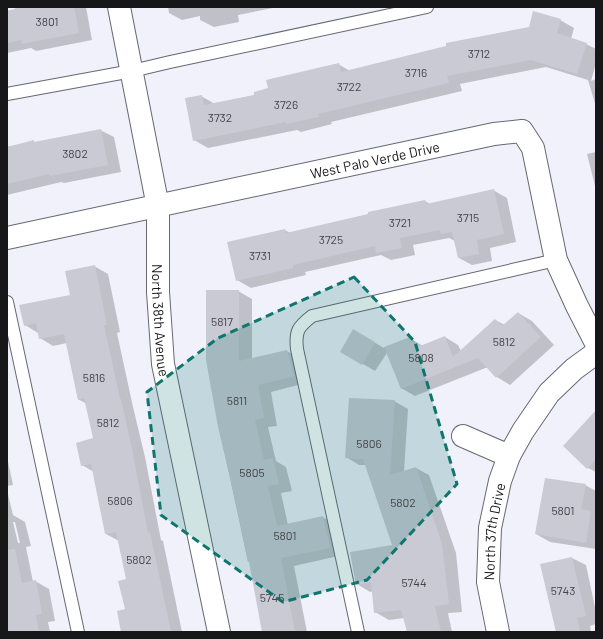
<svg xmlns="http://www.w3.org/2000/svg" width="603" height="639" viewBox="0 0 603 639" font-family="Barlow,sans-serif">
  <rect width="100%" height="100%" fill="#f0f1fb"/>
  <!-- shadow -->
  <path fill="#0003" fill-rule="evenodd" d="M 29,7 L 86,7 L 92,40 L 36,51 L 31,48 L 7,53 L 7,11 Z
    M 168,7 L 278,7 L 238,15 L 239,22 L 214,27 L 200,20 L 200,16 L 182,20 L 169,13 Z
    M 560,20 L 574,28 L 571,39 L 586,44 L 596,49 L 596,63 L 591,81 L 596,79 L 596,107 L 588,80 L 546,67 L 460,84 L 462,91 L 331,122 L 332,124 L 301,132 L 297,130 L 208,148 L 194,140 L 201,96 L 215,104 L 255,95 L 338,64 L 350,71 Z
    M 100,130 L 114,137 L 121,172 L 64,183 L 61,182 L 7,195 L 7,145 L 10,147 L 33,141 L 36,143 Z
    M 596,152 L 596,190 L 587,154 Z
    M 493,190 L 507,198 L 516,242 L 490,248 L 492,261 L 472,265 L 459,258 L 455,241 L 449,238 L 413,245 L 415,255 L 391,260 L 381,255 L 305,272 L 306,275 L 251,288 L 237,280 L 284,230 L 291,233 L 425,201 L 430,204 Z
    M 94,266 L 108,274 L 120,332 L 117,333 L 133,407 L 145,457 L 161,540 L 163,541 L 182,632 L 122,632 L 126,610 L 128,580 L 119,541 L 106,534 L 94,472 L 82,465 L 95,439 L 87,404 L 78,399 L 67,343 L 53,346 L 40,338 L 38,333 L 25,325 L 71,295 Z
    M 238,291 L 252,299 L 252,359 L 287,351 L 301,359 L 306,383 L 271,392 L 277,426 L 268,427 L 276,461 L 286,467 L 292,491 L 281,493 L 288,525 L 323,517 L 336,525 L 343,555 L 294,566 L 307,632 L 264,632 L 250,562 L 248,562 L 219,427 Z
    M 518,313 L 532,321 L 554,345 L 510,385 L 497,377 L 488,367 L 415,396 L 401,388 L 387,353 L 375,371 L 341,351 L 367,338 L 384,348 L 410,338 L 423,346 L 445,337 L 458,345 L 461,351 L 495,320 L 505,325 Z
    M 394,401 L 408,409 L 404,472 L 416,468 L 429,475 L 456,553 L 462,612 L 448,613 L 452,632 L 408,632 L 404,618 L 389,620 L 375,612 L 373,591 L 370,592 L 357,584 L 394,546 L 366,465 L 359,465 L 346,457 Z
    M 596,412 L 596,472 L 588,468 Z
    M 7,457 L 13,485 L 7,486 Z
    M 585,485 L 596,491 L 595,514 L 596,515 L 596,549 L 550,542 L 536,534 Z
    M 7,490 L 13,515 L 25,522 L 31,546 L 26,547 L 33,582 L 35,581 L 49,589 L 55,621 L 48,622 L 50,632 L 7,632 ZM 13,522 L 15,522 L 20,543 L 18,543 Z
    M 572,558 L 586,565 L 596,612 L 596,624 L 590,626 L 591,632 L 557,632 L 542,565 Z"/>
  <!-- building -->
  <path fill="#c9cad4" d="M 15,7 L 74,7 L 79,33 L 22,44 L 21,40 L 7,43 L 7,11 L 15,9 Z
    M 533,11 L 561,19 L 557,33 L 587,43 L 577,74 L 531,60 L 447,76 L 449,83 L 318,114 L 319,117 L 286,124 L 286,122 L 193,141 L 185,98 L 202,95 L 204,105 L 254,95 L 254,92 L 268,88 L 266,80 L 339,63 L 341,72 L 446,46 L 446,43 L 529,27 Z
    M 101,129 L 108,165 L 50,176 L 49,174 L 7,184 L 7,147 L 34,140 L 34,142 Z
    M 494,189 L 504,234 L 477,240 L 479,254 L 458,258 L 452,232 L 441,234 L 440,230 L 400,238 L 402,248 L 376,253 L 375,246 L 293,265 L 293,268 L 236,281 L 227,242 L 285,229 L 286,233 L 368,214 L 368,212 L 425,200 L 426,204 Z
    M 95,265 L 107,325 L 104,325 L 120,399 L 121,399 L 132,449 L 148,533 L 150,532 L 171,632 L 121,632 L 117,611 L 125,609 L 118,581 L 126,579 L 116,532 L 105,534 L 91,464 L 81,466 L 76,443 L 93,438 L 84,398 L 78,400 L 64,334 L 39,339 L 36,323 L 24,326 L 19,305 L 70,295 L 65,271 Z
    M 206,290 L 239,290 L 239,361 L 287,350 L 294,376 L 258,385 L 264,418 L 255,420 L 264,460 L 273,458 L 279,484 L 268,486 L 277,526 L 323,516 L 330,548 L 281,558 L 295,632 L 262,632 L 249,562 L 248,562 L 236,503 L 218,427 L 206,360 Z
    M 518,312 L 541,337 L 496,378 L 478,358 L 401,389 L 384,347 L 410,337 L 415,348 L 445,336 L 453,357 L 495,319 L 502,326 Z
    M 353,329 L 375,342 L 362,365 L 340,352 Z
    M 349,398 L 395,400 L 390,475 L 416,467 L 442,544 L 449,604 L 435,606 L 441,632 L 407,632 L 401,610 L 374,613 L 371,582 L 356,585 L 350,552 L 392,545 L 363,459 L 345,458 Z
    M 596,410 L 596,459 L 587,469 L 563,446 Z
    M 545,478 L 586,484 L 581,509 L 591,511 L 586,543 L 535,534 Z
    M 15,549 L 22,583 L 36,580 L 42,614 L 36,615 L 39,632 L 7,632 L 7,550 Z
    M 572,557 L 586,616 L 577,618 L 580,632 L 556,632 L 540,564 Z"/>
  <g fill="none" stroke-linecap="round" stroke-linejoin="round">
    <!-- lane casing -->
    <g stroke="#676871" stroke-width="14">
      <path id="lane" d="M 7,94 L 132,71 L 170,62 L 427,7
        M 7,302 L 78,632
        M 358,632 L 297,349 C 295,331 298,327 312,316 L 556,260"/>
    </g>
    <!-- street casing -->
    <g stroke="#676871" stroke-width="24">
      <g id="street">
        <path id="s1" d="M 119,7 L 158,207 L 158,292 L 163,364 L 219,632"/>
        <path id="s2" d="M 7,238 L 494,134 L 522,131 L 533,148 L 556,260 L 577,306 L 596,343"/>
        <path d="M 463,436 L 509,456"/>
        <path id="s3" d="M 498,632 L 488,582 L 490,528 L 500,481 L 509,456 L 523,431 L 549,393 L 574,369 L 596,353"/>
      </g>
    </g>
    <!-- lane -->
    <use href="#lane" stroke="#fff" stroke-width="12"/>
    <!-- street -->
    <use href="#street" stroke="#fff" stroke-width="22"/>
  </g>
  <!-- marked area -->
  <path fill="#0f766e" fill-opacity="0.2" stroke="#0f766e" stroke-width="3" stroke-dasharray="8 5" stroke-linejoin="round" d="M 354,277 L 415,342 L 457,484 L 367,580 L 283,602 L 161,515 L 147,392 L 218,338 Z"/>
  <g text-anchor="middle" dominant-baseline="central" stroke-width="3" stroke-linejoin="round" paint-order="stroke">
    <!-- number labels -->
    <g font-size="12" fill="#444448">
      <text x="47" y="21">3801</text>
      <text x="479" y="53">3712</text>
      <text x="416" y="72">3716</text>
      <text x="349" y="86">3722</text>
      <text x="286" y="104">3726</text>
      <text x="220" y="117">3732</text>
      <text x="75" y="153">3802</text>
      <text x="468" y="217">3715</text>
      <text x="400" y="222">3721</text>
      <text x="331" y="239">3725</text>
      <text x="260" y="255">3731</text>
      <text x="222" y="321">5817</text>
      <text x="504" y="341">5812</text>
      <text x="421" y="357">5808</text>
      <text x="94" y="377">5816</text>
      <text x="237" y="400">5811</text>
      <text x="108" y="422">5812</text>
      <text x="369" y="443">5806</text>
      <text x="252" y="472">5805</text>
      <text x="120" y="500">5806</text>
      <text x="403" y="502">5802</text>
      <text x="563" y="510">5801</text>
      <text x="285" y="535">5801</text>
      <text x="139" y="559">5802</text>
      <text x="414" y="582">5744</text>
      <text x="563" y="590">5743</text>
      <text x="272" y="597">5745</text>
    </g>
    <!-- street labels -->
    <g font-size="14" fill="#17171a" stroke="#fff">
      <text stroke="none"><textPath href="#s2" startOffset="376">West Palo Verde Drive</textPath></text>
      <text stroke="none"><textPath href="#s1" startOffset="317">North 38th Avenue</textPath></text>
      <text stroke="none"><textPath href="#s3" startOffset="102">North 37th Drive</textPath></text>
    </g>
  </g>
  <!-- border -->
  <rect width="603" height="639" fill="none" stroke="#17171a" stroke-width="16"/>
</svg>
